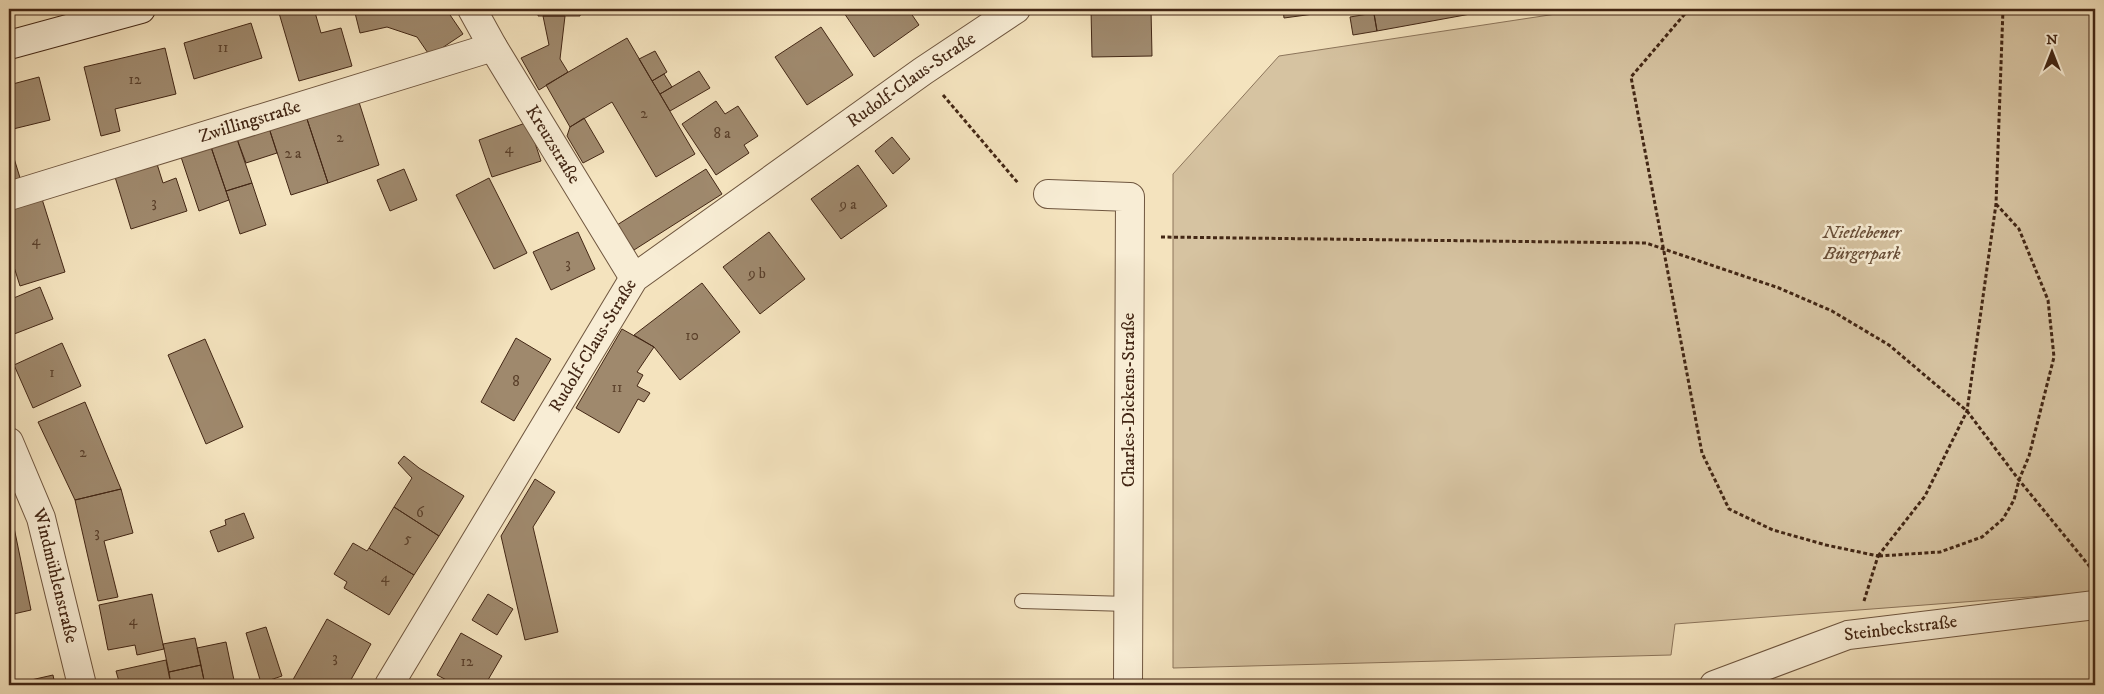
<svg xmlns="http://www.w3.org/2000/svg" width="2104" height="694" viewBox="0 0 2104 694" font-family="'IM FELL DW Pica',serif">
  <rect width="100%" height="100%" fill="#f4e3be"/>
  <filter id="stains"><feTurbulence type="fractalNoise" baseFrequency=".004" numOctaves="4"/><feColorMatrix values="0 0 0 0 .2 0 0 0 0 .09 0 0 0 0 .02 0 0 0 .5 -.17"/></filter>
  <radialGradient id="worn" r=".72"><stop offset=".6" stop-color="#630" stop-opacity="0"/><stop offset="1" stop-color="#630" stop-opacity=".3"/></radialGradient>
  <!-- green -->
  <path fill="#d6c3a1" stroke="#8c755b" d="M 1589,9 L 2095,9 L 2095,592 L 1675,624 L 1671,655 L 1173,668 L 1173,174 L 1279,56 Z"/>
  <!-- building -->
  <path fill="#9f896d" stroke="#432715" d="M 294,9 L 314,9 L 321,33 L 341,28 L 352,66 L 299,81 L 279,13 Z
    M 354,9 L 446,9 L 463,34 L 430,56 L 417,37 L 387,27 L 360,33 Z
    M 539,9 L 581,9 L 580,16 L 538,16 Z
    M 844,9 L 908,9 L 919,25 L 874,57 L 842,10 Z
    M 1091,9 L 1151,9 L 1152,56 L 1092,57 Z
    M 1177,9 L 1238,9 L 1177,13 Z
    M 1283,9 L 1351,9 L 1284,18 Z
    M 1373,9 L 1498,9 L 1377,31 Z
    M 1374,13 L 1377,31 L 1353,35 L 1350,17 Z
    M 543,16 L 565,16 L 560,59 L 568,72 L 539,90 L 521,58 L 549,45 Z
    M 251,23 L 262,58 L 194,79 L 184,43 Z
    M 821,27 L 853,75 L 807,105 L 775,57 Z
    M 627,38 L 695,154 L 656,177 L 612,102 L 570,127 L 546,85 Z
    M 165,48 L 176,94 L 115,109 L 120,131 L 101,136 L 84,67 Z
    M 655,51 L 667,72 L 652,81 L 639,59 Z
    M 699,71 L 710,88 L 670,111 L 660,94 Z
    M 664,74 L 672,87 L 660,94 L 652,81 Z
    M 39,77 L 50,120 L 9,130 L 9,85 Z
    M 358,99 L 379,165 L 328,183 L 306,116 Z
    M 716,101 L 725,114 L 738,106 L 758,136 L 744,145 L 749,153 L 716,175 L 682,124 Z
    M 306,116 L 328,183 L 291,195 L 269,128 Z
    M 584,118 L 604,152 L 583,163 L 567,136 L 570,127 Z
    M 528,122 L 541,161 L 492,177 L 479,140 Z
    M 269,128 L 277,153 L 246,163 L 237,139 Z
    M 892,137 L 910,159 L 893,174 L 875,151 Z
    M 237,139 L 252,183 L 226,191 L 211,147 Z
    M 9,142 L 21,181 L 9,185 Z
    M 211,147 L 229,200 L 199,211 L 181,157 Z
    M 157,164 L 163,183 L 176,178 L 187,211 L 131,229 L 115,177 Z
    M 858,165 L 887,206 L 841,239 L 811,199 Z
    M 404,169 L 417,200 L 390,211 L 377,180 Z
    M 706,169 L 722,194 L 634,250 L 617,225 Z
    M 489,178 L 527,253 L 494,269 L 456,195 Z
    M 252,183 L 266,225 L 240,234 L 226,191 Z
    M 42,199 L 65,272 L 20,286 L 9,251 L 9,210 Z
    M 578,232 L 595,269 L 551,290 L 533,252 Z
    M 769,232 L 805,279 L 760,314 L 723,267 Z
    M 702,283 L 740,332 L 680,380 L 654,347 L 634,335 Z
    M 40,287 L 53,319 L 9,336 L 9,300 Z
    M 622,329 L 654,347 L 637,372 L 643,375 L 637,386 L 650,393 L 644,402 L 638,399 L 619,433 L 576,408 Z
    M 516,338 L 551,359 L 514,421 L 481,402 Z
    M 205,339 L 243,427 L 206,444 L 168,355 Z
    M 62,343 L 81,386 L 33,408 L 14,365 Z
    M 85,402 L 121,489 L 75,500 L 38,422 Z
    M 404,456 L 419,468 L 464,496 L 439,536 L 394,507 L 412,478 L 398,463 Z
    M 535,479 L 555,492 L 533,527 L 558,632 L 525,640 L 501,536 Z
    M 121,489 L 133,533 L 104,541 L 118,597 L 98,601 L 75,500 Z
    M 394,507 L 439,536 L 414,575 L 369,548 Z
    M 9,513 L 11,513 L 31,610 L 9,615 Z
    M 244,513 L 254,538 L 218,552 L 210,531 L 226,525 L 225,520 Z
    M 353,543 L 367,551 L 369,548 L 414,575 L 389,615 L 344,588 L 347,582 L 334,574 Z
    M 152,594 L 164,649 L 137,655 L 135,645 L 108,650 L 99,605 Z
    M 488,594 L 513,609 L 497,635 L 472,620 Z
    M 327,619 L 371,644 L 348,685 L 290,685 Z
    M 266,627 L 282,676 L 261,683 L 246,633 Z
    M 461,633 L 502,656 L 485,685 L 456,685 L 437,675 Z
    M 195,638 L 201,665 L 169,672 L 163,644 Z
    M 226,642 L 235,685 L 205,685 L 197,648 Z
    M 166,660 L 171,685 L 120,685 L 116,671 Z
    M 201,665 L 205,685 L 171,685 L 169,672 Z
    M 53,675 L 55,685 L 9,685 Z"/>
  <g fill="none" stroke-linecap="round" stroke-linejoin="round">
    <!-- lane casing -->
    <g stroke="#6f563f" stroke-width="16">
      <path id="lane" d="M 1022,601 L 1128,604"/>
    </g>
    <!-- street casing -->
    <g stroke="#6f563f" stroke-width="30">
      <g id="street">
        <path id="s1" d="M 472,9 L 493,47 L 634,278"/>
        <path d="M 1048,194 L 1130,197 L 1128,685"/>
        <path id="s2" d="M 9,196 L 493,47"/>
        <path id="s3" d="M 9,442 L 41,518 L 82,685"/>
        <path id="s4" d="M 389,685 L 634,278 L 923,71 L 1016,9"/>
        <path id="s5" d="M 1714,685 L 1848,635 L 2095,605"/>
      </g>
    </g>
    <!-- secondary casing -->
    <g stroke="#432715" stroke-width="30">
      <path id="secondary" d="M 9,45 L 141,9"/>
    </g>
    <!-- path -->
    <path stroke="#432715" stroke-width="3" stroke-dasharray="4 2.5" stroke-linecap="butt" d="M 1689,9 L 1631,77 L 1702,453 L 1729,509 L 1773,530 L 1826,545 L 1878,556 L 1864,601
      M 943,95 L 1018,183
      M 1161,237 L 1646,243 L 1779,288 L 1832,311 L 1889,345 L 1967,411 L 2019,480 L 2095,573
      M 1878,556 L 1925,496 L 1967,411 L 1996,204 L 2003,9
      M 1879,556 L 1940,552 L 1982,537 L 2003,519 L 2014,500 L 2019,480 L 2029,456 L 2054,357 L 2048,300 L 2019,229 L 1996,204"/>
    <!-- lane -->
    <use href="#lane" stroke="#f8edd5" stroke-width="14"/>
    <!-- street -->
    <use href="#street" stroke="#f8edd5" stroke-width="28"/>
    <!-- secondary -->
    <use href="#secondary" stroke="#f8edd5" stroke-width="28"/>
  </g>
  <g text-anchor="middle" dominant-baseline="central" stroke-width="5" stroke-linejoin="round" paint-order="stroke">
    <!-- number labels -->
    <g font-size="15" fill="#5a402b">
      <text x="223" y="47">11</text>
      <text x="135" y="79">12</text>
      <text x="644" y="113">2</text>
      <text x="722" y="133">8 a</text>
      <text x="340" y="137">2</text>
      <text x="509" y="148">4</text>
      <text x="293" y="153">2 a</text>
      <text x="154" y="202">3</text>
      <text x="848" y="204">9 a</text>
      <text x="36" y="240">4</text>
      <text x="568" y="263">3</text>
      <text x="757" y="273">9 b</text>
      <text x="692" y="335">10</text>
      <text x="52" y="372">1</text>
      <text x="516" y="381">8</text>
      <text x="617" y="387">11</text>
      <text x="83" y="452">2</text>
      <text x="420" y="512">6</text>
      <text x="97" y="532">3</text>
      <text x="408" y="538">5</text>
      <text x="385" y="577">4</text>
      <text x="133" y="620">4</text>
      <text x="335" y="657">3</text>
      <text x="467" y="661">12</text>
    </g>
    <!-- street labels -->
    <g font-size="18" fill="#432715" stroke="#f8edd5">
      <text stroke="none"><textPath href="#s4" startOffset="816">Rudolf-Claus-Straße</textPath></text>
      <text stroke="none"><textPath href="#s2" startOffset="252">Zwillingstraße</textPath></text>
      <text stroke="none"><textPath href="#s1" startOffset="158">Kreuzstraße</textPath></text>
      <text stroke="none"><textPath href="#s4" startOffset="396">Rudolf-Claus-Straße</textPath></text>
      <text transform="translate(1129 400) rotate(-90)">Charles-Dickens-Straße</text>
      <text stroke="none"><textPath href="#s3" startOffset="142">Windmühlenstraße</textPath></text>
      <text stroke="none"><textPath href="#s5" startOffset="196">Steinbeckstraße</textPath></text>
    </g>
    <!-- park labels -->
    <g font-size="18" font-style="italic" fill="#684e38" stroke="#f8edd5">
      <text x="1862" y="233">Nietlebener<tspan x="1862" dy="21">Bürgerpark</tspan></text>
    </g>
  </g>
  <!-- margin -->
  <rect width="2104" height="694" fill="none" stroke="#f4e3be" stroke-width="30"/>
  <rect x="10" y="10" width="2084" height="674" fill="none" stroke="#432715" stroke-width="2.5"/>
  <rect x="15" y="15" width="2074" height="664" fill="none" stroke="#432715"/>
  <!-- north arrow -->
  <g transform="translate(2052 52)" stroke="#f8edd5" stroke-width="4" paint-order="stroke">
  <path d="M0-4L9 19L0 12L-9 19Z" fill="#432715"/>
  <text y="-8" font-size="14" font-weight="bold" text-anchor="middle" fill="#432715">N</text>
  </g>
  <rect width="100%" height="100%" filter="url(#stains)"/>
  <rect width="100%" height="100%" fill="url(#worn)"/>
</svg>
